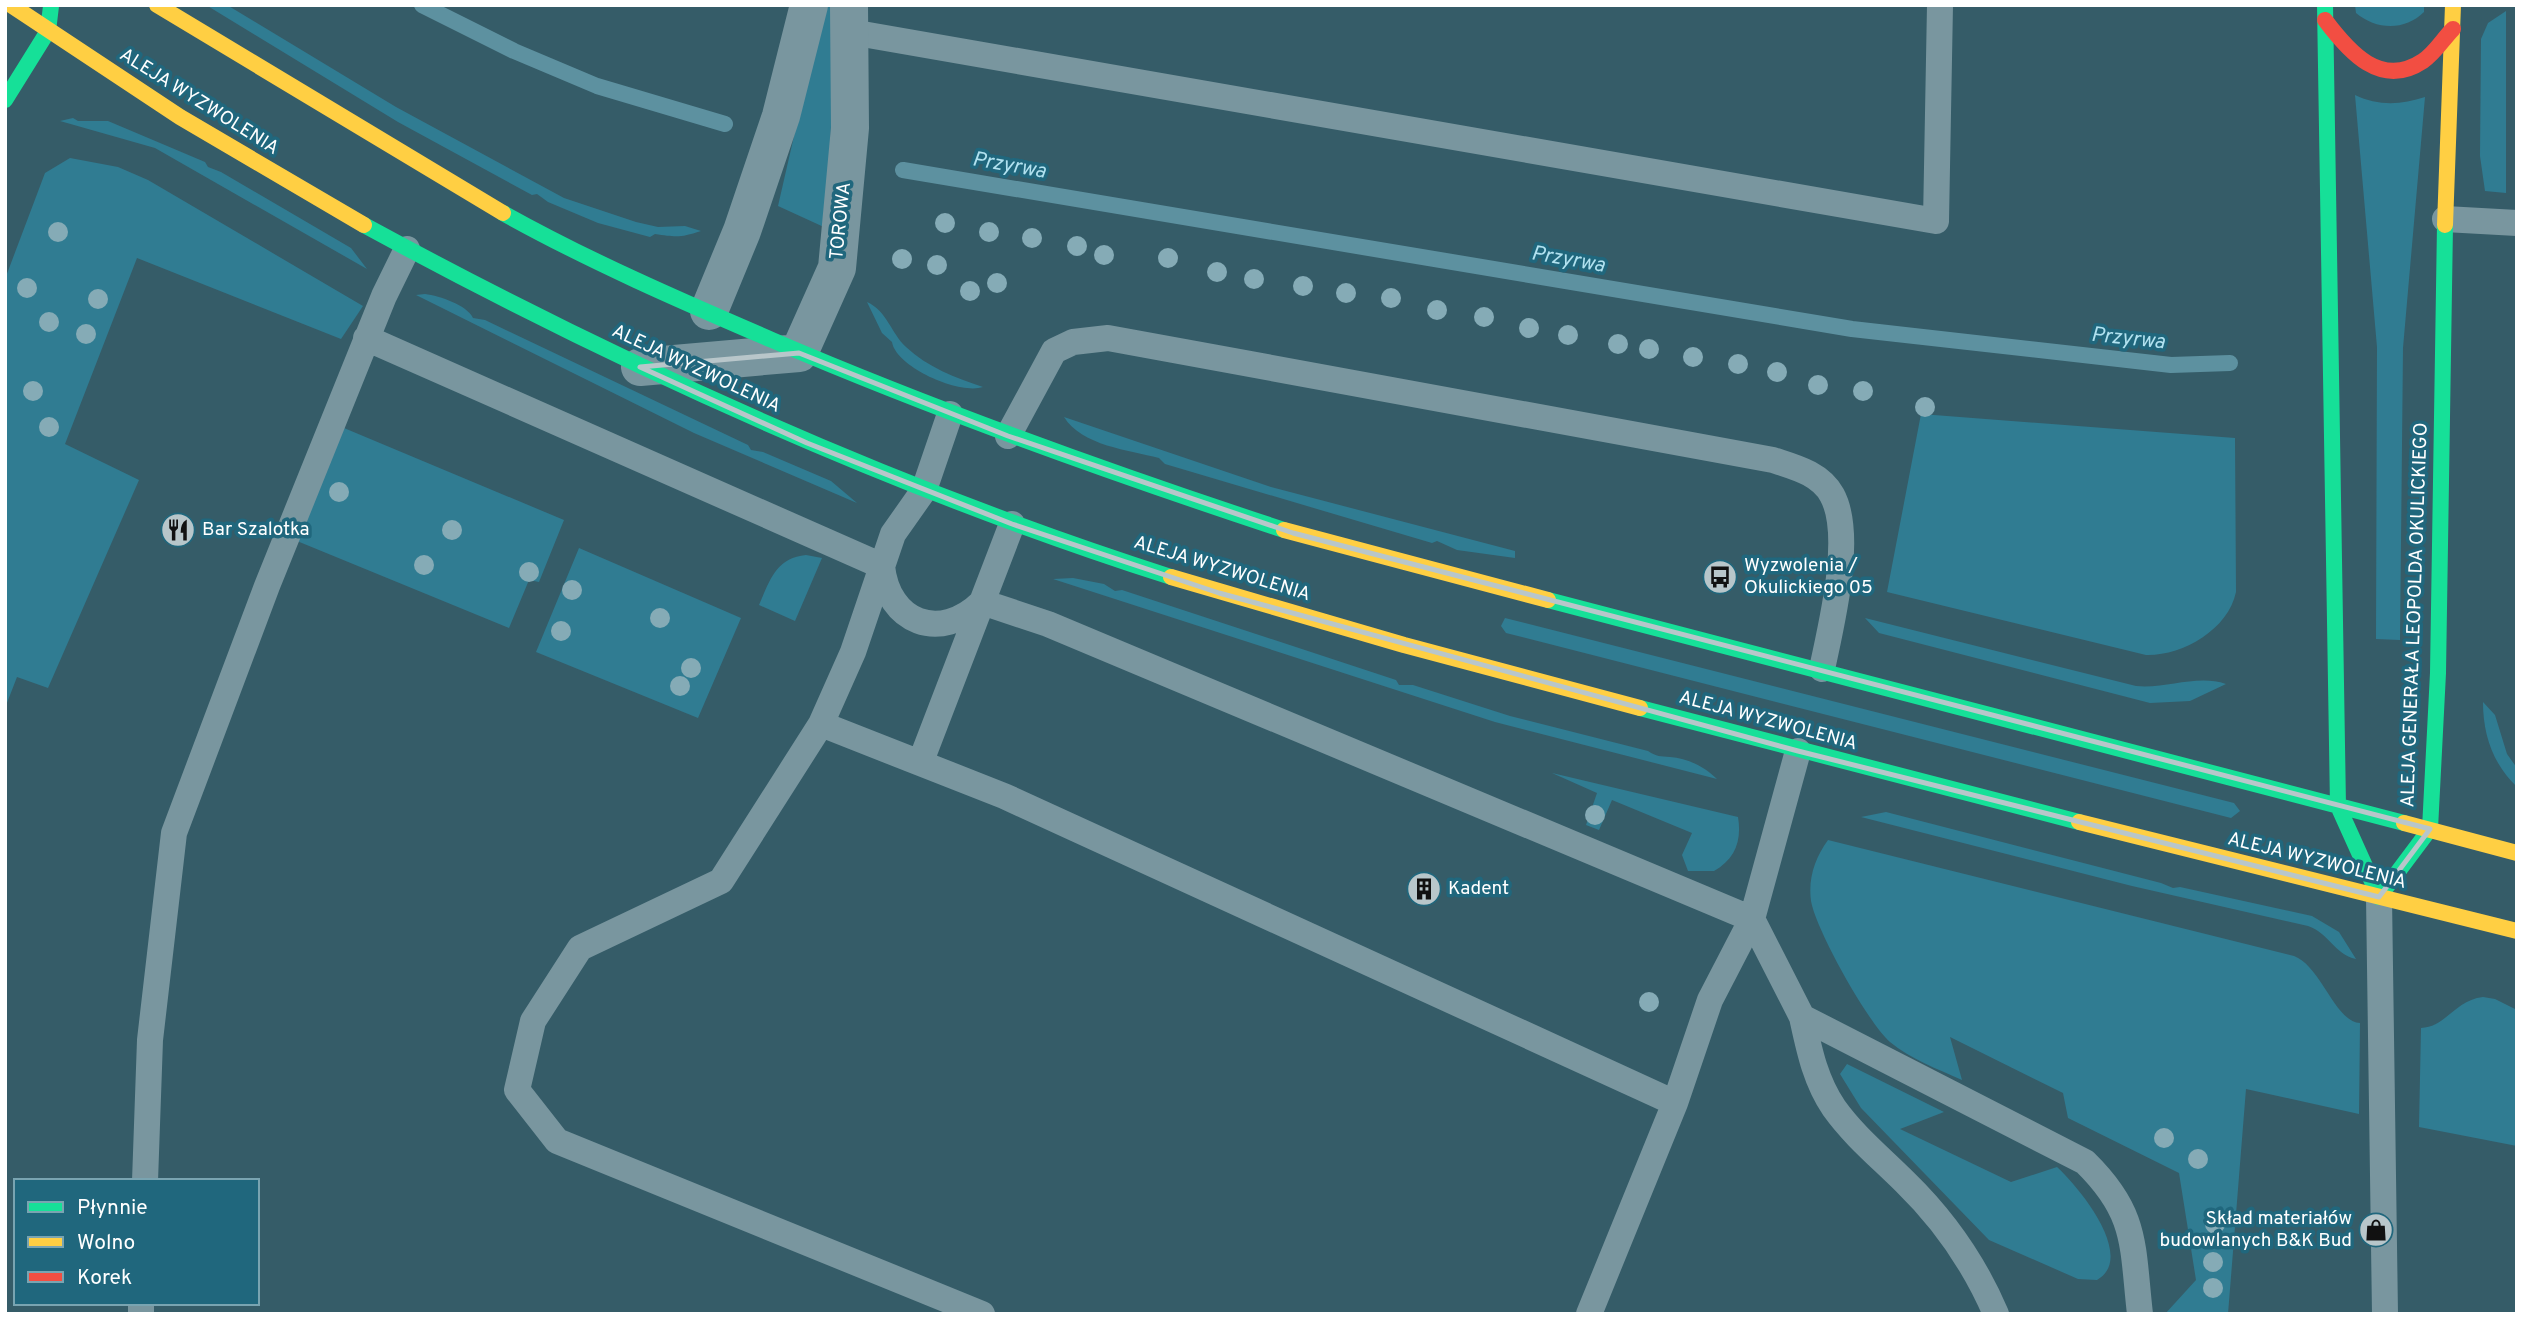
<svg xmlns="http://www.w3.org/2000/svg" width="2522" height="1319" viewBox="0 0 2522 1319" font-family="Overpass,sans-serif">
  <rect width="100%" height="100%" fill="#355c68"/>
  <!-- green -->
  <path fill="#307c92" d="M 206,5 L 227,5 L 396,107 L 564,198 L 636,222 L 658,227 L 685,226 L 701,231 C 680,238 676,237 655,234 L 650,237 L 598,223 L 548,202 L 537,194 L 532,195 L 398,122 Z
    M 824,5 L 837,5 L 826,228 L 778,206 Z
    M 2355,5 L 2424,5 L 2424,12 C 2405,31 2376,30 2356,13 Z
    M 2506,11 L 2506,193 L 2485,191 L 2480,156 L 2481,39 L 2488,23 Z
    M 2355,95 C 2378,106 2401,105 2425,97 L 2403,348 L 2400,640 L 2376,639 L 2377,347 Z
    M 73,118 L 78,121 L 108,121 L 205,162 L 208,167 L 221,172 L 351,248 L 367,269 L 155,148 L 60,121 Z
    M 70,158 L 118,167 L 148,180 L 363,306 L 341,339 L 137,258 L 65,444 L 139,480 L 48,688 L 17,677 L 5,708 L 5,279 L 45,173 Z
    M 425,294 C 440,296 467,305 473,318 L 485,320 L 748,445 L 751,450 L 763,452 L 831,481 L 857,503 L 694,433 L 416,295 Z
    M 867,302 C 887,311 891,333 906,347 C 927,367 956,378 983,387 C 959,395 896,367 892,342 L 882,333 Z
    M 1921,414 L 2235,438 L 2236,592 C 2228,630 2182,656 2146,655 L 1887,592 Z
    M 1064,417 L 1271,487 L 1515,551 L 1515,558 L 1457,550 L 1437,541 L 1432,543 L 1165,464 L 1159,458 C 1129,450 1082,446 1064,417 Z
    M 344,428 L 564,520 L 539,582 L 529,580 L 509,628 L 297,541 Z
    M 579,548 L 741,618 L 698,718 L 536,652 Z
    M 806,555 L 822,558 L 795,621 L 759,605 C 770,580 776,558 806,555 Z
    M 1073,578 L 1104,584 L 1115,591 L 1122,590 L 1396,680 L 1399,685 L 1413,685 L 1510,716 L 1648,751 C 1657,757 1660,756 1670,757 C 1687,758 1705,767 1717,779 L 1495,722 L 1053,579 Z
    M 1505,618 L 2234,803 L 2240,811 L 2231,818 L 1506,633 L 1501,626 Z
    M 1865,618 L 2136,686 C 2167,689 2197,674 2226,684 L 2190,701 L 2150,703 L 1879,633 Z
    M 2483,702 L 2495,715 L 2507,754 L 2517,768 L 2517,787 C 2493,764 2483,735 2483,702 Z
    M 1552,773 L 1738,817 C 1742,841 1735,859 1714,871 L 1688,871 L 1682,855 L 1692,833 L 1612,800 L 1599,830 L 1586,825 L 1597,793 Z
    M 1886,812 L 2161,883 L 2173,888 L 2180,887 L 2312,916 L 2339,932 L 2356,959 C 2334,954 2329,933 2308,926 L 2132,886 L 1861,817 Z
    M 1828,840 L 2294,956 C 2321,966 2335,1022 2360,1023 L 2359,1114 L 2246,1089 L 2228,1314 L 2165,1314 L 2196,1280 L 2179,1173 L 2068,1118 L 2063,1093 L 1950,1037 L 1962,1080 C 1938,1069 1910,1059 1890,1042 C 1868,1023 1816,930 1811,901 C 1808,878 1815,858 1828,840 Z
    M 2483,997 L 2495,999 L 2517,1010 L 2517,1146 L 2419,1127 L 2421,1028 C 2446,1027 2455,1000 2483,997 Z
    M 1847,1064 L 1944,1112 L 1900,1129 L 2011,1182 L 2057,1167 C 2078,1186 2137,1257 2097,1280 L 2078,1279 L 1989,1240 L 1861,1108 L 1840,1074 Z"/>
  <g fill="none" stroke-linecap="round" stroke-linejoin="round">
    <!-- stream -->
    <path stroke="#5d91a0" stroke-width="16" d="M 422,5 L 514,51 L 597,86 L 725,124
      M 903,170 L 1852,329 L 2171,365 L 2230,363"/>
    <!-- lane -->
    <path stroke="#79969f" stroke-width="26" d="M 851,32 L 1936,221 L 1940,5
      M 2445,219 L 2517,223
      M 366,338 L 882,566 C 888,623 940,643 982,602 L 1048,624 L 1752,919 L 1802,1017
      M 950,414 L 924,490 L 893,534 L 853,652 L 821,724 L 721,881 L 580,948 L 533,1021 L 517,1090 L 557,1141 L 982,1314
      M 1008,436 L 1054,351 L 1073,342 L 1108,338 L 1773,460 C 1794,467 1820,473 1832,495 C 1854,535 1831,626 1822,669
      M 821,724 L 1004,796 L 1675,1103 L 1710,1000 L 1752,919 L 1798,751
      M 921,761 L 1012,524
      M 2379,897 L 2385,1314
      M 145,1181 L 150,1040 L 174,833 L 267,586 L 384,296 L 407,249
      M 141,1314 L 141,1303
      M 1589,1314 L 1675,1103
      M 1996,1314 C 1975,1265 1943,1219 1905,1182 C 1881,1158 1854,1136 1834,1108 C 1815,1080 1809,1049 1802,1017 L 2085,1162 C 2138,1214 2132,1245 2140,1314"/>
    <!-- street -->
    <path stroke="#79969f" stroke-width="38" d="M 709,311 L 742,231 L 781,116 L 809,5
      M 640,367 L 799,353 L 837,268 L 850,128 L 849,5"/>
    <!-- fast -->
    <path stroke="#16e098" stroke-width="16" d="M 2325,5 L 2338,806 L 2379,897
      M 5,100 L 48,31 L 51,6
      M 503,213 C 589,261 681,301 772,340 C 940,412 1111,473 1284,530
      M 364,225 C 623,366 890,487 1171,577
      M 1548,600 L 2404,823
      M 1640,708 L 2079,822
      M 2379,897 L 2430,829 L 2438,673 L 2445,225"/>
    <!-- slow -->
    <path stroke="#ffcf43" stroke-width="16" d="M 11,5 L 180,117 L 364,225
      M 157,5 L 503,213
      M 2445,225 L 2453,5
      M 1284,530 L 1548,600
      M 1171,577 L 1404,645 L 1640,708
      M 2079,822 L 2517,931
      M 2404,823 L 2517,853"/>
    <!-- jam -->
    <path stroke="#f24e42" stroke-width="16" d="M 2325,20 C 2349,52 2381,89 2423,61 C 2435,53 2443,39 2453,29"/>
  </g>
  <!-- trees -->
  <g fill="#85abb6">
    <circle cx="945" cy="223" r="10"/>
    <circle cx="58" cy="232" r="10"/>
    <circle cx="989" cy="232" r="10"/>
    <circle cx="1032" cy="238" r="10"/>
    <circle cx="1077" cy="246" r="10"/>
    <circle cx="1104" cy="255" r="10"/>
    <circle cx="1168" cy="258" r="10"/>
    <circle cx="902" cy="259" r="10"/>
    <circle cx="937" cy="265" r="10"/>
    <circle cx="1217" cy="272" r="10"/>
    <circle cx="1254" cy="279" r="10"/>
    <circle cx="997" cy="283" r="10"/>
    <circle cx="1303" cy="286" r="10"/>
    <circle cx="27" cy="288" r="10"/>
    <circle cx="970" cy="291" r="10"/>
    <circle cx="1346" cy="293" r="10"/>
    <circle cx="1391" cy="298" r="10"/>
    <circle cx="98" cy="299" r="10"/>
    <circle cx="1437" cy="310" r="10"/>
    <circle cx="1484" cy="317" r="10"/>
    <circle cx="49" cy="322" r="10"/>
    <circle cx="1529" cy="328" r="10"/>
    <circle cx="86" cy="334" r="10"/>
    <circle cx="1568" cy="335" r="10"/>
    <circle cx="1618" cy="344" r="10"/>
    <circle cx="1649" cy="349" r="10"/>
    <circle cx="1693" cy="357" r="10"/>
    <circle cx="1738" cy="364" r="10"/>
    <circle cx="1777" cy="372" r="10"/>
    <circle cx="1818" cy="385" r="10"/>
    <circle cx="33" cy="391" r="10"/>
    <circle cx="1863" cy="391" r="10"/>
    <circle cx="1925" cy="407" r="10"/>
    <circle cx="49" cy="427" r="10"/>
    <circle cx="339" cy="492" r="10"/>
    <circle cx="452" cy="530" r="10"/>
    <circle cx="424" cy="565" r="10"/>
    <circle cx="529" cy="572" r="10"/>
    <circle cx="572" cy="590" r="10"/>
    <circle cx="660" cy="618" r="10"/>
    <circle cx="561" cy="631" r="10"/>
    <circle cx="691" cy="668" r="10"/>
    <circle cx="680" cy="686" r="10"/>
    <circle cx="1595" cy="815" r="10"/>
    <circle cx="1649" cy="1002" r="10"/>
    <circle cx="2164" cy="1138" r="10"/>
    <circle cx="2198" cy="1159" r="10"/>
    <circle cx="2215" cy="1224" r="10"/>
    <circle cx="2213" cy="1262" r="10"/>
    <circle cx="2213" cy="1288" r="10"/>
  </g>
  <!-- marked area -->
  <path fill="none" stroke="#b8c6ca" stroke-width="5" stroke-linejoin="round" d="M 799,353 L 1008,436 L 1293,533 L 2430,829 L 2379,897 L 1798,751 L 1219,593 L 1012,524 L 807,443 L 640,367 Z"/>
  <!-- icons -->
  <defs>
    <g id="restaurant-disc" transform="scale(1.75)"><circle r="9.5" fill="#b8c6ca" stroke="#20677d"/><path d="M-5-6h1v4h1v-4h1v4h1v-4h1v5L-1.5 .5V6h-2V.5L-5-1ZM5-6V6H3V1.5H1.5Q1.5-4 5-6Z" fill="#111"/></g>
    <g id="bus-disc" transform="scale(1.75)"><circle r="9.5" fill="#b8c6ca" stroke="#20677d"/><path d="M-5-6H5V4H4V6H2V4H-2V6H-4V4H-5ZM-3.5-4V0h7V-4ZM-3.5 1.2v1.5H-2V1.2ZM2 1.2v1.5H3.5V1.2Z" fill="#111"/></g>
    <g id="building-disc" transform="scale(1.75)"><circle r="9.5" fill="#b8c6ca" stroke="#20677d"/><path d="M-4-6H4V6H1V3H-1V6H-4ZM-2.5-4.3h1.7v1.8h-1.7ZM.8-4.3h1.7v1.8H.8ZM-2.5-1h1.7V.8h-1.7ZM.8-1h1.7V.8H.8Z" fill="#111"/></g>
    <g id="shop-disc" transform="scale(1.75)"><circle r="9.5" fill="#b8c6ca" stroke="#20677d"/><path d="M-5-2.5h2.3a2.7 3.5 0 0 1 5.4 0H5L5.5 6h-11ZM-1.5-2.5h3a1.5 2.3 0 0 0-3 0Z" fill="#111"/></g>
  </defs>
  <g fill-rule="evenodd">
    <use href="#restaurant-disc" x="178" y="530"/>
    <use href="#bus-disc" x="1720" y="577"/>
    <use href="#building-disc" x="1424" y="889"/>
    <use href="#shop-disc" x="2376" y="1230"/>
  </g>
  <g text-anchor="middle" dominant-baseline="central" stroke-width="7" stroke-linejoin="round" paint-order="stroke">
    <!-- street labels -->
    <g font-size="19" fill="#fff" stroke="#20677d">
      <text transform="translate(199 102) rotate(32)">ALEJA WYZWOLENIA</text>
      <text transform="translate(841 221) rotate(-84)">TOROWA</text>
      <text transform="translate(696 369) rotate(25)">ALEJA WYZWOLENIA</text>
      <text transform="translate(1222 569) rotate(17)">ALEJA WYZWOLENIA</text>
      <text transform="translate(2415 615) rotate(-88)">ALEJA GENERAŁA LEOPOLDA OKULICKIEGO</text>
      <text transform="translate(1768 721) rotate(15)">ALEJA WYZWOLENIA</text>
      <text transform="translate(2317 861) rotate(14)">ALEJA WYZWOLENIA</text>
    </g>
    <!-- poi labels -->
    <g font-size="19" fill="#fff" stroke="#20677d" text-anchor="start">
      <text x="202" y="530">Bar Szalotka</text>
      <text x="1744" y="566">Wyzwolenia /<tspan x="1744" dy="22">Okulickiego 05</tspan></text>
      <text x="1448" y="889">Kadent</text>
      <text x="2352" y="1219" text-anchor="end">Skład materiałów<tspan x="2352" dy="22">budowlanych B&amp;K Bud</tspan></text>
    </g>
    <!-- water labels -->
    <g font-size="21" font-style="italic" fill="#b2e2f0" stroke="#20677d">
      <text transform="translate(1009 166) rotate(10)">Przyrwa</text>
      <text transform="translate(1568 260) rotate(10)">Przyrwa</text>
      <text transform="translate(2128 339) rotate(6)">Przyrwa</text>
    </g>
  </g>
  <!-- border -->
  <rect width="2522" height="1319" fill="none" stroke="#ffffff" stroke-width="14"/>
  <!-- legend -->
  <rect x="14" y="1179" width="245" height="126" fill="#20677d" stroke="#79a4b1" stroke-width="2"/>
  <rect x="28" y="1202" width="35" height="10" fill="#16e098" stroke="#79a4b1" stroke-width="2"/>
  <text x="77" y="1214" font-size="21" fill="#ffffff">Płynnie</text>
  <rect x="28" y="1237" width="35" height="10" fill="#ffcf43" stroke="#79a4b1" stroke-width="2"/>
  <text x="77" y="1249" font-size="21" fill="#ffffff">Wolno</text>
  <rect x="28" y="1272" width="35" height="10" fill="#f24e42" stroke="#79a4b1" stroke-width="2"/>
  <text x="77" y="1284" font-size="21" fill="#ffffff">Korek</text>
</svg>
